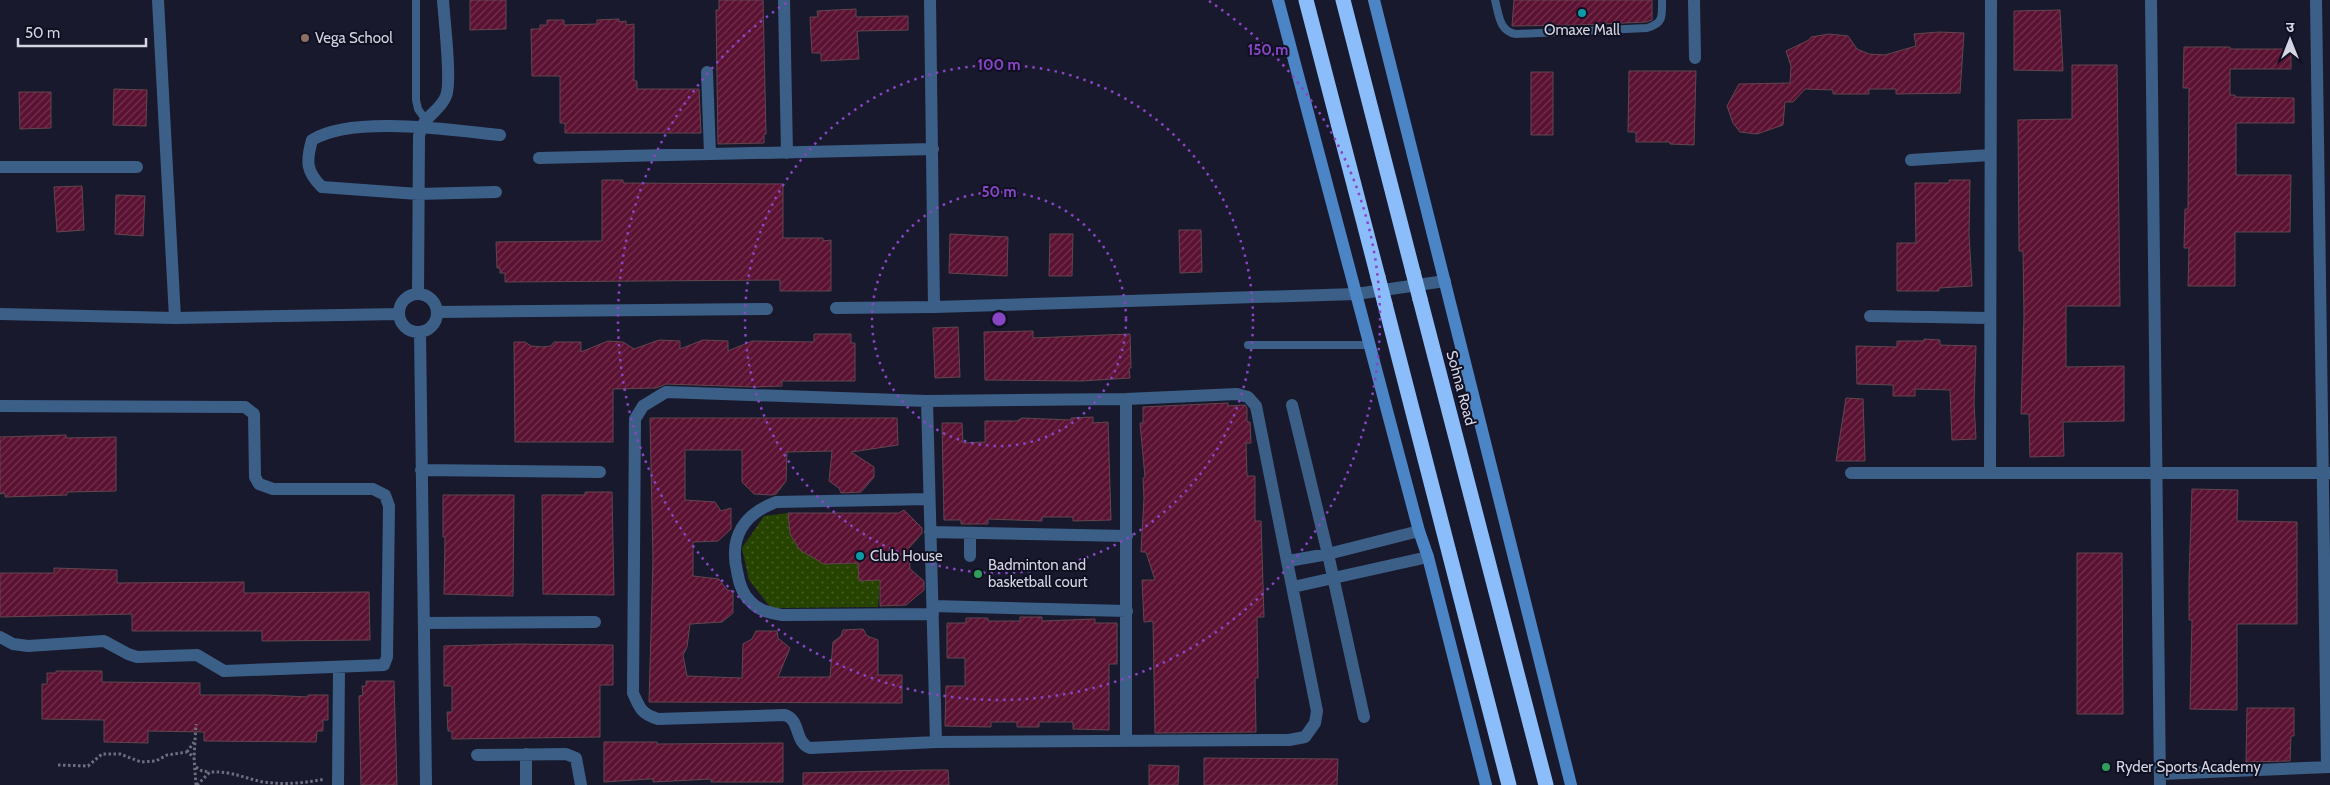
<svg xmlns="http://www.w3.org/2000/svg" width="2330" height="785" viewBox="0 0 2330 785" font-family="Cabin,'Noto Sans Devanagari',sans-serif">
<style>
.park{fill:url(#park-dots)}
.building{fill:url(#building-hatch);stroke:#61464e}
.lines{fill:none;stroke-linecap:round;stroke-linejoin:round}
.path{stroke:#6e6e7f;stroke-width:3;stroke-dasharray:2.5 2.5;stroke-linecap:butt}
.lane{stroke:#3c5f87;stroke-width:8}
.street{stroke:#3c5f87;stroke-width:12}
.secondary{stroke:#4c85c5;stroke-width:12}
.highway{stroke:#8abdf9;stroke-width:15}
.highway-bridge{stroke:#8abdf9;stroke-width:15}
.ring{fill:none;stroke:#8845c4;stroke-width:2.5;stroke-dasharray:2.5 5}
.culture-dot{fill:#0f9aa8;stroke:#101023;stroke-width:2}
.education-dot{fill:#8d6e63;stroke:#101023;stroke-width:2}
.leisure-dot{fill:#2e9e5b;stroke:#101023;stroke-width:2}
.labels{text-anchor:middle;stroke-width:4;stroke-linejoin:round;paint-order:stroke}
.poi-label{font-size:15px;fill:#d4d4e2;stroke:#101023;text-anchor:start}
.street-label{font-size:15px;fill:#d4d4e2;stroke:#101023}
.centre{fill:#8845c4;stroke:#101023;stroke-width:2.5}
.ring-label{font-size:15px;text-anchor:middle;font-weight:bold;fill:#8845c4;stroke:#101023;stroke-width:4;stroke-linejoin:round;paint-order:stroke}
</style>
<defs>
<pattern id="park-dots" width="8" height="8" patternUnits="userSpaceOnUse" patternTransform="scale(1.25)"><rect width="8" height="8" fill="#264400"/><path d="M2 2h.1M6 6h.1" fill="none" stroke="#455e25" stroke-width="1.8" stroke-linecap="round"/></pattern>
<pattern id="building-hatch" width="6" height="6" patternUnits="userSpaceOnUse" patternTransform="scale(1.25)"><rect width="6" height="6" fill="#5b1131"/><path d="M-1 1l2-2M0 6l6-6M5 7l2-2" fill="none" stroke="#72334f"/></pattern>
</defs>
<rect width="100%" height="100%" fill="#19192d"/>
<path class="park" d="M 788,513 L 790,534 L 800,550 L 824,564 L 858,563 L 859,581 L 880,580 L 878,607 L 771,608 L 749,580 L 742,548 L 764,516 Z"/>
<path class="building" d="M 470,0 L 506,0 L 506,29 L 470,30 Z
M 719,0 L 763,0 L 766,134 L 764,134 L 764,143 L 718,144 L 716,10 L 719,10 Z
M 1514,0 L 1652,0 L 1652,20 L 1646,22 L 1579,25 L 1512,26 Z
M 856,9 L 856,17 L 908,16 L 908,30 L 857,31 L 859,59 L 821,61 L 821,53 L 812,53 L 810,17 L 818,17 L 817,11 Z
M 2060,10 L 2063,71 L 2014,70 L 2014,11 Z
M 619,19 L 619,22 L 626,21 L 626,25 L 634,24 L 634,81 L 637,81 L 637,89 L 699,89 L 701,133 L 565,133 L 565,123 L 560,123 L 560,76 L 532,76 L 531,29 L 540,29 L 540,25 L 547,25 L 547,20 L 564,20 L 564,25 L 597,24 L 597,20 Z
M 1939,32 L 1964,33 L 1960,93 L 1896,94 L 1896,89 L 1869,89 L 1869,94 L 1833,94 L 1833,90 L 1805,89 L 1793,102 L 1785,102 L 1783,125 L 1757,134 L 1740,132 L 1733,123 L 1727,106 L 1739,84 L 1790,83 L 1791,66 L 1786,51 L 1809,40 L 1811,37 L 1829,34 L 1848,36 L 1857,49 L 1869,54 L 1885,55 L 1916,46 L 1914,34 Z
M 2184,47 L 2230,47 L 2230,49 L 2291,49 L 2291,69 L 2230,69 L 2230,95 L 2235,95 L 2235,97 L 2294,98 L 2294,123 L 2236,123 L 2236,175 L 2291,175 L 2290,232 L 2235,232 L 2235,286 L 2188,286 L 2189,248 L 2184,248 L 2185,209 L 2188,209 L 2189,88 L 2183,88 Z
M 2072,65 L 2117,65 L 2120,306 L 2066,306 L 2066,367 L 2124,366 L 2124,421 L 2063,422 L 2064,456 L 2030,457 L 2029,414 L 2021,414 L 2024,316 L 2023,251 L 2019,251 L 2018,120 L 2072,119 Z
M 1629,71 L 1696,71 L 1694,145 L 1670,144 L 1670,142 L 1636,142 L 1636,132 L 1628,132 Z
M 1531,72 L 1553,72 L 1553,135 L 1531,135 Z
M 114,89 L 147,90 L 146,126 L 113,125 Z
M 19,92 L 51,92 L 51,128 L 20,129 Z
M 602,180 L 623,180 L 623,183 L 783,184 L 783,238 L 823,238 L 823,241 L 831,240 L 831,291 L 780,291 L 780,280 L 505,282 L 505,273 L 500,273 L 500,268 L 497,268 L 496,242 L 602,241 Z
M 1949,180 L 1970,180 L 1969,233 L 1972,286 L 1939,288 L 1939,291 L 1897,291 L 1897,243 L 1916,243 L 1915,183 L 1949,183 Z
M 82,186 L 84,230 L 57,232 L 54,187 Z
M 116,195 L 145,196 L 143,236 L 115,234 Z
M 1179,230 L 1201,230 L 1202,272 L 1180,273 Z
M 950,234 L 1008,237 L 1007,276 L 949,273 Z
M 1050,234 L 1073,234 L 1072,276 L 1049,276 Z
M 958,327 L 960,377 L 935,378 L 933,328 Z
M 1033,331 L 1033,338 L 1130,334 L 1131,368 L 1129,368 L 1130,378 L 1081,381 L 985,380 L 984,332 Z
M 814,334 L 851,334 L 851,343 L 855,343 L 855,381 L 782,381 L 782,386 L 754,387 L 666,384 L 656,388 L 613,389 L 613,442 L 515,442 L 514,342 L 525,342 L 531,346 L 542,347 L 551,346 L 554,342 L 581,342 L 581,352 L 608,341 L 623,342 L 634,349 L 659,340 L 680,341 L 680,349 L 703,340 L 728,341 L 728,351 L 752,341 L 814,342 Z
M 1924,339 L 1940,340 L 1940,345 L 1976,346 L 1974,403 L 1976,439 L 1952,440 L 1950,390 L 1915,389 L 1915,396 L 1893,396 L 1893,385 L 1857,384 L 1856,346 L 1897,347 L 1897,341 L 1924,341 Z
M 1846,398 L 1863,399 L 1865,461 L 1836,461 Z
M 1228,403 L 1228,406 L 1245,405 L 1247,408 L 1247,422 L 1250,422 L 1251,443 L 1246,443 L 1247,476 L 1255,476 L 1255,521 L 1261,521 L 1264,617 L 1257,617 L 1258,678 L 1255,678 L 1256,732 L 1155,733 L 1153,621 L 1144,622 L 1142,580 L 1155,580 L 1146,552 L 1141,552 L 1144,498 L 1143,478 L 1145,477 L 1140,423 L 1143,423 L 1143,407 Z
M 1093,417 L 1093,423 L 1108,422 L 1111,520 L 1073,521 L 1073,517 L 1042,517 L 1042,521 L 988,519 L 988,524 L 961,524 L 961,520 L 944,520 L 942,423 L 962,423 L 963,443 L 985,442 L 985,421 L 1017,421 L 1022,418 L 1071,420 L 1071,418 Z
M 650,418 L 897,418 L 898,445 L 851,452 L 874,467 L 874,477 L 861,492 L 841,493 L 839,488 L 829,481 L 832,451 L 787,452 L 786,481 L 776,494 L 772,495 L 754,494 L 742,482 L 742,450 L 685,450 L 685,500 L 715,502 L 721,511 L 731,508 L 731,529 L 718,541 L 693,542 L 693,576 L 719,579 L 727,590 L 733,591 L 733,613 L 722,622 L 690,624 L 687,647 L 683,655 L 687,676 L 742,678 L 743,644 L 752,639 L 756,631 L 777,631 L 778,638 L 790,648 L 778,677 L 830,677 L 833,642 L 841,636 L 843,630 L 863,629 L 867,636 L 878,640 L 878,675 L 902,675 L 902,703 L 649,702 L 653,560 Z
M 66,435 L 66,438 L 116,437 L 116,491 L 67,492 L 67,495 L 5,497 L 5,493 L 0,494 L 0,437 Z
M 2192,489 L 2238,490 L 2237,521 L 2297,522 L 2297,624 L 2237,624 L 2237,710 L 2190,709 L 2192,620 L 2189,620 L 2189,579 Z
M 585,492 L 612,492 L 614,595 L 543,594 L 542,495 L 585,495 Z
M 443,495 L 514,495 L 513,596 L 444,594 L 445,537 L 443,537 Z
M 904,510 L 922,528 L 922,533 L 909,548 L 910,569 L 924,581 L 924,590 L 906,605 L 880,606 L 880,580 L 859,581 L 858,563 L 824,564 L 800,550 L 790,534 L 788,513 L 899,513 Z
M 2077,553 L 2122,553 L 2123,714 L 2077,714 Z
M 54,568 L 117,570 L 117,583 L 244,582 L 244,593 L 369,592 L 370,640 L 262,641 L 262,631 L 132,631 L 132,614 L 0,617 L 0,573 L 54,573 Z
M 1020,617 L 1042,617 L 1042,621 L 1095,619 L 1095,623 L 1117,623 L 1117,664 L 1109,664 L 1109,730 L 1073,729 L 1073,722 L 1039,722 L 1039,727 L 1017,727 L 1017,722 L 991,722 L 991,727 L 945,726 L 946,686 L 965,686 L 965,658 L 947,658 L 947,623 L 966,623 L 966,618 L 988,618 L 988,621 L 1020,621 Z
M 514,644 L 613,645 L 613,685 L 600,685 L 600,737 L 452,739 L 452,731 L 448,731 L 447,712 L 452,712 L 452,686 L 444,686 L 444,646 Z
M 56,671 L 102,671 L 102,682 L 200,683 L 200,695 L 266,695 L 308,697 L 308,695 L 328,695 L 328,720 L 323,720 L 323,731 L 317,731 L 316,742 L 204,741 L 204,732 L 148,731 L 148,743 L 104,742 L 104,720 L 42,719 L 42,684 L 47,684 L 47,673 L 56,673 Z
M 366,681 L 394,681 L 397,785 L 361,785 L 359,696 L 363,695 L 362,686 L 366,686 Z
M 2247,708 L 2294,708 L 2294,736 L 2291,736 L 2290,761 L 2246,762 Z
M 604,742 L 657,742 L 657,744 L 783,743 L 783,782 L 711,782 L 711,779 L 653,782 L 653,779 L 649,779 L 604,782 Z
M 1204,758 L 1338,759 L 1337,785 L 1204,785 Z
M 1149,765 L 1179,766 L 1178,785 L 1149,785 Z
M 928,770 L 948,770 L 949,785 L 803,785 L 803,773 Z"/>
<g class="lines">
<path class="path" d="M 187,752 L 194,742
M 58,765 L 88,766 L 102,754 L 120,754 L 141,762 L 156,761 L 167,755 L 187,752 L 194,757
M 196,767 L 202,771 L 210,772
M 196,785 L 194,757 L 196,724
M 197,785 L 210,772 C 233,771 243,778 263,782 C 284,785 305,783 325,779"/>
<path class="lane" d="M 416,0 L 416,100 L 418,109 L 425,119
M 1495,0 C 1499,15 1499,31 1516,34 L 1647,28 C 1664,23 1662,16 1662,0
M 1248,345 L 1369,345"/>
<path class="street" d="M 158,0 L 175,318
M 784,0 L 787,153
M 930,0 L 934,307
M 1694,0 L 1695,58
M 2151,0 L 2160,785
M 2316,0 L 2327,767
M 707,72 L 710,154
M 539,158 L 933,149
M 1911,160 L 1990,155
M 0,167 L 137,167
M 496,192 L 418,194 L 322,187 C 306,172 306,161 312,140 C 352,115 451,130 500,135
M 418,294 L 419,136 C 423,115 440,112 446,96 C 452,82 444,18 443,0
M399 313a19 19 0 1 1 38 0a19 19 0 1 1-38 0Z
M 836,308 L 934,307 L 1356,294 L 1445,281
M 437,312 L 767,309
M 0,314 L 175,318 L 399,314
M 1870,316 L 1990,318
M 420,332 L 426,785
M 666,392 L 927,401 L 1126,399 L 1237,394 L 1248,397 L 1256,406 L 1317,711 L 1315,723 L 1305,737 L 1289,740 L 936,742 L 810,748 C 794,742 801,720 785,715 L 658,719 C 641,714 640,708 633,693 L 635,419 L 643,406 Z
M 1126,399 L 1126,740
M 927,401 L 936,742
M 1292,405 L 1328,554 L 1364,717
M 0,406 L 245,407 L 254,414 L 255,477 L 259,484 L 273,489 L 373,489 L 385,495 L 389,506 L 387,657 L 384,665 L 224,671 L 197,655 L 137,657 L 128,654 L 104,641 L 28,646 L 13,644 L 0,637
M 421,470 L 600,472
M 1851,473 L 2330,473
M 1990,473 L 1991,0
M 929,499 L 776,502 C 744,514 729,537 737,571 C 739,583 742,594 751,602 C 759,611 771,613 782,615 L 933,614
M 930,532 L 1127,536
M 970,533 L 970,556
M 1288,561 L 1328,554 L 1419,531
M 1293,587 L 1428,557
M 933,606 L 1127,611
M 424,623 L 595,622
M 526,754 L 526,785
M 477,755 L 566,754 L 576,758 L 581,785
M 2160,774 L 2330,767
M 338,785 L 339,668"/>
<path class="secondary" d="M 1278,0 L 1419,531 L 1428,557 L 1486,785
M 1374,0 L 1571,785"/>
<path class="highway" d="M 1306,0 L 1378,277
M 1343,0 L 1413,272
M 1420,299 L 1546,785
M 1385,304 L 1509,785"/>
<path class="highway-bridge" d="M 1413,272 L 1420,299
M 1378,277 L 1385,304"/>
</g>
<g class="ring">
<circle cx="999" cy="319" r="127"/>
<circle cx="999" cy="319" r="254"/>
<path d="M1209 1A381 381 0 1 1 789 1"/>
</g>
<g class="culture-dot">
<circle cx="1582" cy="13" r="5"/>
<circle cx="860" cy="556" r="5"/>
</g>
<circle class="education-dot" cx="305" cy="38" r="5"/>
<g class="leisure-dot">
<circle cx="978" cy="574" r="5"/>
<circle cx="2106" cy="767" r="5"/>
</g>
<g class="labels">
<g class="poi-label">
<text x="1582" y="35" text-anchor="middle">Omaxe Mall</text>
<text x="315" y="43">Vega School</text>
<text x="870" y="561">Club House</text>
<text x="988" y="570">Badminton and<tspan x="988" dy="17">basketball court</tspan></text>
<text x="2116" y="772">Ryder Sports Academy</text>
</g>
<g class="street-label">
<text transform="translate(1461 388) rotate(75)" y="5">Sohna Road</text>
</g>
</g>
<circle cx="999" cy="319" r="8" class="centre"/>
<g class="ring-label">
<text x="1268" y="55">150 m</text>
<text x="999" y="70">100 m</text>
<text x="999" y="197">50 m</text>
</g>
<g transform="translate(2290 40)" stroke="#101023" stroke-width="4" paint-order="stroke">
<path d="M0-4L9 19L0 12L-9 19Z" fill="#d4d4e2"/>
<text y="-8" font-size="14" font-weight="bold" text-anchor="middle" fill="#d4d4e2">उ</text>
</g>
<path d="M18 38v8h128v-8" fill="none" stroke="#d4d4e2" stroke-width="2.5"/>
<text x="25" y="38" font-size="15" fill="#d4d4e2" stroke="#101023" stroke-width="4" paint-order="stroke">50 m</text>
</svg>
